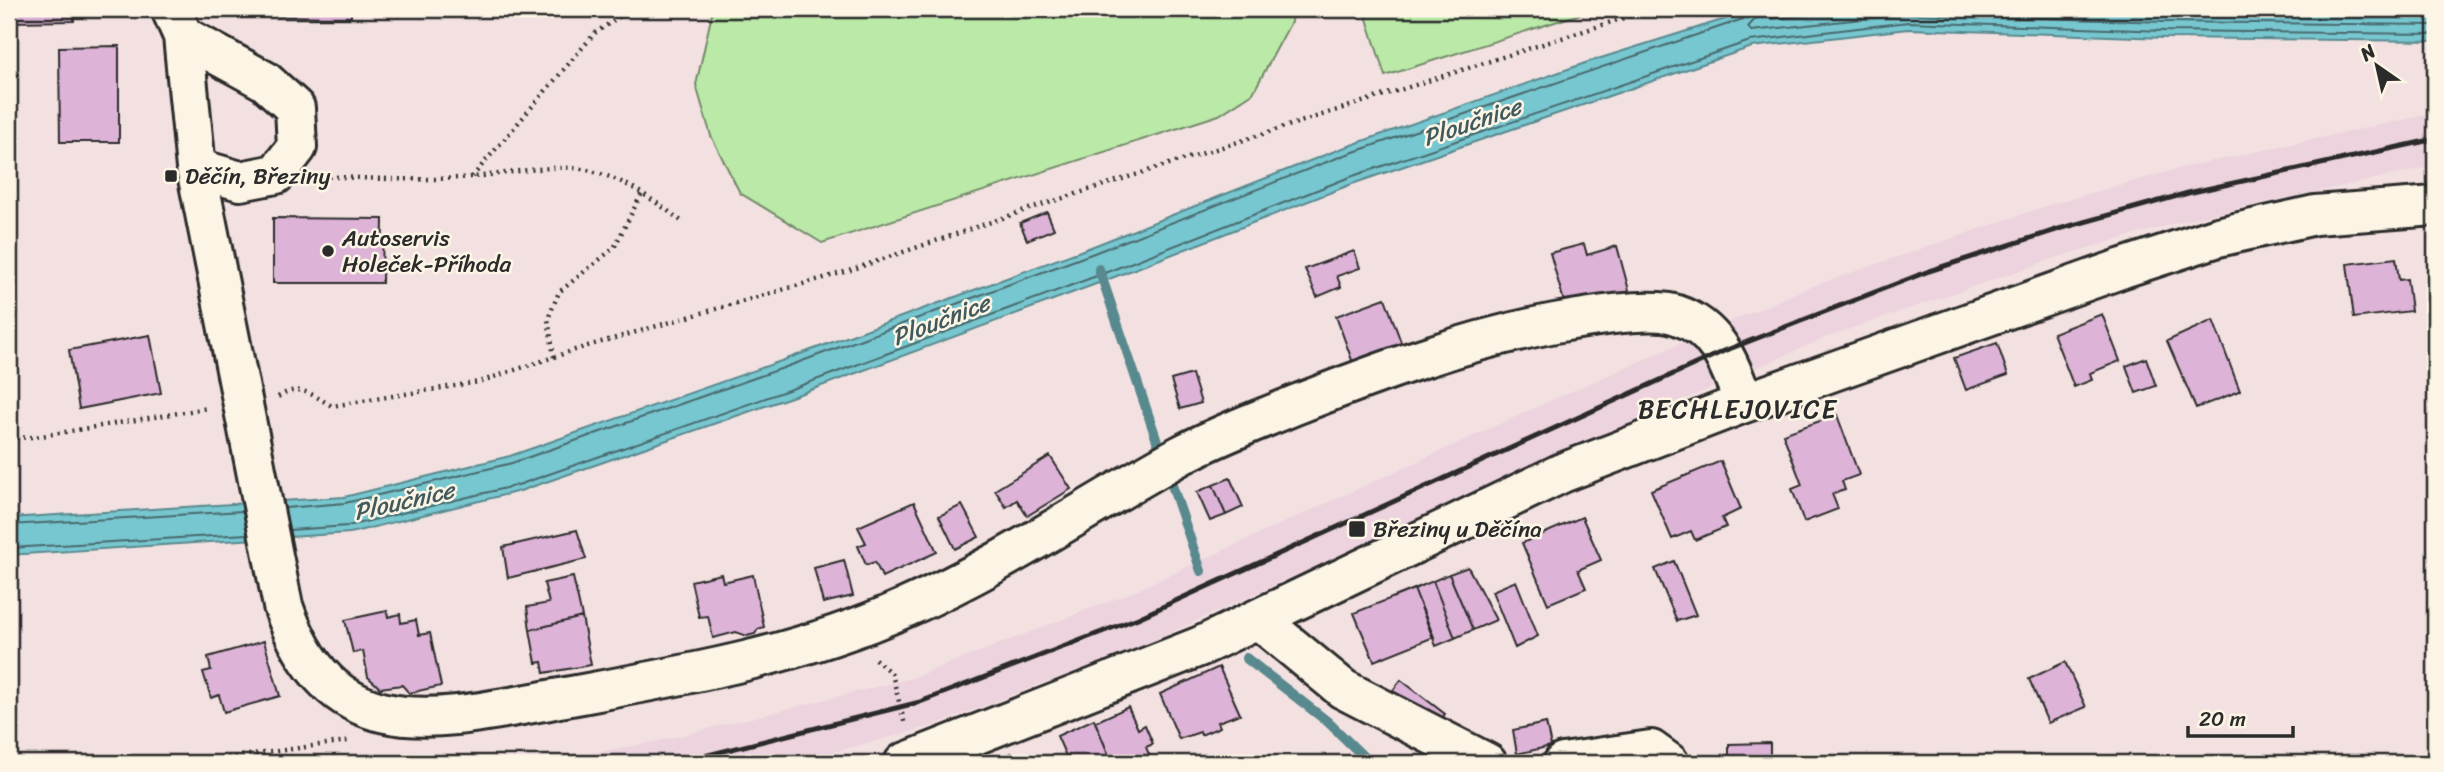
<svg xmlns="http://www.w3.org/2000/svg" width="2444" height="772" viewBox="0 0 2444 772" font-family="Sriracha,sans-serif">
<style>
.built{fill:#ecd3de}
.green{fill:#bbe9a8;stroke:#738a6a;stroke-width:2}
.water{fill:#77c7d0;stroke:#59898e;stroke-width:2}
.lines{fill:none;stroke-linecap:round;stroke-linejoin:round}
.shore{stroke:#49696d;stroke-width:2}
.stream{stroke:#59898e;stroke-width:10}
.building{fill:#ddb3d8;stroke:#2b2b2b;stroke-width:2}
.minor-casing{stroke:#2b2b2b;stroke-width:44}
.path{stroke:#2b2b2b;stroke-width:4.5;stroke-dasharray:2 5;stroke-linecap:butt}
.minor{stroke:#fcf5e5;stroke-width:38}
.rail{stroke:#2b2b2b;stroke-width:5}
.poi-dot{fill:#2b2b2b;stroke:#fcf5e5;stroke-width:2.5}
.labels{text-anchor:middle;stroke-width:5;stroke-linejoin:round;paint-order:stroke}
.poi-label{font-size:23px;fill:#2b2b2b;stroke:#fcf5e5;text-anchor:start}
.water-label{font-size:24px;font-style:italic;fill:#425a5d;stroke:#fcf5e5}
.quarter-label{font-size:26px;letter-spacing:2px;fill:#2b2b2b;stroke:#fcf5e5}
</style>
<rect width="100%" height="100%" fill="#f3e1e1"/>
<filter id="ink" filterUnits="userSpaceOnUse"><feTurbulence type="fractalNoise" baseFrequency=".0143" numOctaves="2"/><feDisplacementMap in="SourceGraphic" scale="14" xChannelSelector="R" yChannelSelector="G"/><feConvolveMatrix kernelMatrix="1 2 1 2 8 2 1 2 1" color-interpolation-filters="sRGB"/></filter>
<g filter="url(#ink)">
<path class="built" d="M 2435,113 L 2435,166 L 2194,218 L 2067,254 L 1827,337 L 1576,447 L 1148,643 L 929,727 L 791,763 L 539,763 L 659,741 L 912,678 L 1128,594 L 1554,399 L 1807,288 L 2052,204 L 2181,168 Z"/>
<path class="green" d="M 713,9 L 1292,9 L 1291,22 L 1253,93 L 1219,115 L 822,243 L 740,193 L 711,136 L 696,85 Z
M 1364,9 L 1596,9 L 1385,76 Z"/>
<path class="water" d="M 1757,9 L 2435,9 L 2435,41 L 2165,38 L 1908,29 L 1752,47 L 1352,184 L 1104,281 L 797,395 L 520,491 L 350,533 L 9,555 L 9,518 L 344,497 L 510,456 L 784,360 L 1091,247 L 1340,149 L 1588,62 Z"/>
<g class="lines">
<path class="shore" d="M 1758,9 L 1756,18 L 1748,27 L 1751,31 L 1908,14 L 2165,22 L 2435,25
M 1768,9 L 1768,16 L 1772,19 L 1857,9
M 2080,9 L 2435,15
M 285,508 L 345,503 L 512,463 L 786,367 L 1094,253 L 1342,156 L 1743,19 L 1749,9
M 9,525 L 243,511
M 289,530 L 348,526 L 518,485 L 794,388 L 1102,274 L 1350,177 L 1750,41 L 1908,22 L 2165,31 L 2435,34
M 9,548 L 247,534"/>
<path class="stream" d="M 1099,269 L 1201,571
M 1246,658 L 1328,722 L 1370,763"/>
</g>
<path class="building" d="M 9,9 L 73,9 L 74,21 L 9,22 Z
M 253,9 L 351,9 L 351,17 L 253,16 Z
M 119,46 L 119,142 L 60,142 L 59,47 Z
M 1047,212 L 1054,229 L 1027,240 L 1020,223 Z
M 273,218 L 383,219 L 382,283 L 273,283 Z
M 1584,244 L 1587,255 L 1617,246 L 1630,294 L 1567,312 L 1550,253 Z
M 1354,251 L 1360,268 L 1337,276 L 1341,287 L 1317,297 L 1305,269 Z
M 2396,258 L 2399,280 L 2407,279 L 2411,311 L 2354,318 L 2347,264 Z
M 1385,298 L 1402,345 L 1353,363 L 1336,316 Z
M 2102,314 L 2120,361 L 2090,373 L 2092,380 L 2074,387 L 2053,333 Z
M 2213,320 L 2240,391 L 2196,408 L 2167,341 Z
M 150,335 L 161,393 L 79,409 L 69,350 Z
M 1997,343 L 2008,375 L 1966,390 L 1954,358 Z
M 2146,358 L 2156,386 L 2136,393 L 2126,366 Z
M 1192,374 L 1201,403 L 1180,409 L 1171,380 Z
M 1837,415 L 1859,475 L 1842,481 L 1845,490 L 1832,494 L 1838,509 L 1804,522 L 1792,489 L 1802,485 L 1783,434 Z
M 1050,456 L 1071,489 L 1027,516 L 1017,500 L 1006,507 L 995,490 Z
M 1721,461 L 1741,509 L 1722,518 L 1726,527 L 1695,540 L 1691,531 L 1672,539 L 1651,490 Z
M 1230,478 L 1243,507 L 1226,515 L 1213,485 Z
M 1213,485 L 1226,515 L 1210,521 L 1197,492 Z
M 914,502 L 937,552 L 882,577 L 875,562 L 866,565 L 858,546 L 866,543 L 858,527 Z
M 962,505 L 979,537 L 955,549 L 939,516 Z
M 1582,517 L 1601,560 L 1578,570 L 1586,588 L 1548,604 L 1522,543 Z
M 577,530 L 586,559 L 508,578 L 503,547 Z
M 844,560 L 853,596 L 823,603 L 814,568 Z
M 1674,561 L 1696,615 L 1677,621 L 1655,569 Z
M 1468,567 L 1496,620 L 1473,630 L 1449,574 Z
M 721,574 L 723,582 L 753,575 L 764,627 L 758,629 L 755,634 L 747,636 L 736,632 L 713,638 L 708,616 L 699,617 L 691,581 Z
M 1449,574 L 1473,630 L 1455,638 L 1433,581 Z
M 573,577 L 582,617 L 530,630 L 527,607 L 549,603 L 544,583 Z
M 1433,581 L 1455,638 L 1436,646 L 1414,589 Z
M 1516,581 L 1538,636 L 1515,648 L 1492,591 Z
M 1414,589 L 1434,637 L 1374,661 L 1354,613 Z
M 387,611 L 388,617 L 400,614 L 401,623 L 416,620 L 419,635 L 430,633 L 441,686 L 409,693 L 402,685 L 380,688 L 368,677 L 363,651 L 353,653 L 345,620 Z
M 582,617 L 591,665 L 544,673 L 542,662 L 536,663 L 530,630 Z
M 264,641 L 280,696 L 224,712 L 219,695 L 211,698 L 203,672 L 211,670 L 208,657 Z
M 2065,662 L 2086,707 L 2048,723 L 2029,679 Z
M 1219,667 L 1240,714 L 1218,722 L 1220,727 L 1201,735 L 1200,732 L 1179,739 L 1160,694 Z
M 1401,680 L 1445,714 L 1435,728 L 1390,694 Z
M 1128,707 L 1138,729 L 1145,725 L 1153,744 L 1146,747 L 1150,757 L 1134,763 L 1112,763 L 1095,722 Z
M 1094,719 L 1112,763 L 1069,763 L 1057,736 Z
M 1546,723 L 1551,746 L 1517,754 L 1513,730 Z
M 1770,743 L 1770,763 L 1729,763 L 1729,744 Z
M 1011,753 L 1016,763 L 985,763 Z"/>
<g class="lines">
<g class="minor-casing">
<path id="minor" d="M 171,9 L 183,36 L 196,168 L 283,606 C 331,746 430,722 549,700 C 673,677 791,659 907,607 C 1003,565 1090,505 1181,455 C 1218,435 1257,421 1295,405 C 1379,372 1466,340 1555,323 C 1583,318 1652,306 1677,315 C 1719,329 1730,366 1744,403
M 183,36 L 265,81 L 295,108 L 297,147 L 276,174 L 240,181 L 196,168
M 1258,619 L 1343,689 L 1487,763
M 904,763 L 1201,646 L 1562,473 L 1744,403 L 2123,268 L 2218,237 L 2315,215 L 2435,206
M 1563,763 L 1651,750 L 1669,763"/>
</g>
<path class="path" d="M 322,176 C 372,179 423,181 473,177 C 506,174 560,162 591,171 C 627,180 655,201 684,223
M 472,177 L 595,33 L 631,9
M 554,357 L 548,319 L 559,292 L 614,248 L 643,191
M 278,397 C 299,383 311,394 332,406 L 479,382 L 584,347 L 848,271 L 1026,210 L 1652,9
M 9,438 L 35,437 L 208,408
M 875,659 L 892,674 L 905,725
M 193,763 L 348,741"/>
<use href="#minor" class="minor"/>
<path class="rail" d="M 676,763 L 920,702 L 1138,618 L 1724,351 L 1929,271 L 2059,229 L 2188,193 L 2435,139"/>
</g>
</g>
<g class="poi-dot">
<rect x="164" y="169" width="14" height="14" rx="3.5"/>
<circle cx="328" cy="251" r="7"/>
<rect x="1348" y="520" width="18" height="18" rx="3.5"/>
</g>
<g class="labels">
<g class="poi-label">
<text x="185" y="184">Děčín, Březiny</text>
<text x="342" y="246">Autoservis<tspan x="342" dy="26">Holeček-Příhoda</tspan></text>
<text x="1373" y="537">Březiny u Děčína</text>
</g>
<g class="water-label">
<text transform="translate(1472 122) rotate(-19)" y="8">Ploučnice</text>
<text transform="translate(941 320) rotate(-21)" y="8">Ploučnice</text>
<text transform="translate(404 501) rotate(-13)" y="8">Ploučnice</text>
</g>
<g class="quarter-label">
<text x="1738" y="418">BECHLEJOVICE</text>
</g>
</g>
<rect width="2444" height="772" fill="none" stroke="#fcf5e5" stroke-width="35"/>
<rect x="18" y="18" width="2409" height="737" fill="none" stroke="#2b2b2b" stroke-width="2.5" filter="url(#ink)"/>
<g transform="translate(2377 66) rotate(326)" stroke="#fcf5e5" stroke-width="5" paint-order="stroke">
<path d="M0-5L12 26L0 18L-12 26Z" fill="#2b2b2b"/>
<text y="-10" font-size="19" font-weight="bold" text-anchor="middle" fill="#2b2b2b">N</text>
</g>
<path d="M2188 726v10h105v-10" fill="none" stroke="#2b2b2b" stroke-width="3.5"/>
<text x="2199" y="726" font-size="21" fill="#2b2b2b" stroke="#fcf5e5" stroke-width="5" paint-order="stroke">20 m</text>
</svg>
